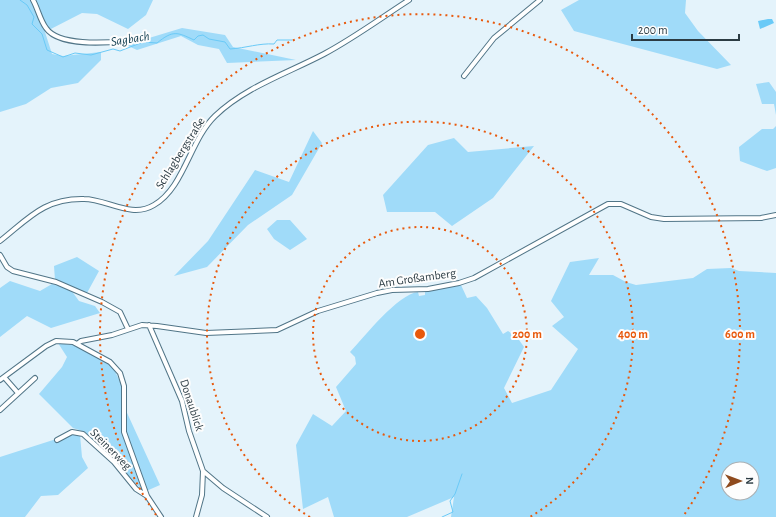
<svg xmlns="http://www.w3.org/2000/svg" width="776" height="517" viewBox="0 0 776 517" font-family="'Alegreya Sans',sans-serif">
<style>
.green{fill:#a0dbf9;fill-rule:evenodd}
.water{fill:#6acaf7}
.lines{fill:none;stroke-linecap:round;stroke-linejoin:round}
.stream{stroke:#6acaf7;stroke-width:1}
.minor-casing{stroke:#517587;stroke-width:6}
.minor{stroke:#fff;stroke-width:4}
.ring{fill:none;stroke:#e8590c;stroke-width:2;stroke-dasharray:2 4}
.labels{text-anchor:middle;stroke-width:4;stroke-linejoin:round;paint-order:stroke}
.street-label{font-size:12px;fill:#2b3b43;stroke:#fdfdfd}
.water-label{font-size:13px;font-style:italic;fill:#103c4e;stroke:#fdfdfd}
.centre{fill:#e8590c;stroke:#fdfdfd;stroke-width:2}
.ring-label{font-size:12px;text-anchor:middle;font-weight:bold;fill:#e8590c;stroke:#fdfdfd;stroke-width:4;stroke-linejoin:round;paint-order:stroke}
</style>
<rect width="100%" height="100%" fill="#e4f3fb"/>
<path class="green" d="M 0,0 L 153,0 L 146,15 L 128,29 L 97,14 L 82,13 L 45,32 L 52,54 L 63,56 L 101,52 L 101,60 L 78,83 L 51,88 L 26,104 L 0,112 Z
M 579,0 L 686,0 L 685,13 L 698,31 L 731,65 L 717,69 L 574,31 L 561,10 Z
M 182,28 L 225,35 L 233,47 L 296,60 L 227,63 L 219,49 L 198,45 L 181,36 L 137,50 L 126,45 Z
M 769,82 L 776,92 L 776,115 L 774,104 L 762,104 L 756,84 Z
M 776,126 L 776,168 L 767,171 L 740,161 L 739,147 L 762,129 L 773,129 Z
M 313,131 L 322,143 L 292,195 L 248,225 L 207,267 L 174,276 L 208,241 L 255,170 L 289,182 Z
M 454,138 L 468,152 L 534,146 L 493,198 L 452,226 L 435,212 L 387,212 L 383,195 L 428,145 Z
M 277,220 L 290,220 L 307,239 L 290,250 L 274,239 L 267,229 Z
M 77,257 L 99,271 L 87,293 L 55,280 L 54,266 Z
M 599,258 L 589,275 L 613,275 L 626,282 L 636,285 L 693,278 L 707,269 L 731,268 L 739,271 L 776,273 L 776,517 L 451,517 L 454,497 L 407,517 L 334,517 L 328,497 L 303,509 L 296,445 L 313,414 L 332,426 L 346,411 L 336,387 L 356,364 L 355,357 L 350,352 C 365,336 398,294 418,292 L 419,296 L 425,295 L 425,291 L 461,285 L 467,298 L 476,296 L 487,308 L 503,334 L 508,331 L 517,337 L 524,347 L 504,388 L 512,403 L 551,390 L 578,349 L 552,326 L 564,317 L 551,301 L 570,262 ZM 728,469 L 752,469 L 752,493 L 728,493 Z
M 10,281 L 40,291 L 52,284 L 71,290 L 79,301 L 95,306 L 100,313 L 51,328 L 27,316 L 0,337 L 0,288 Z
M 58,343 L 72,345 L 89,352 L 108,363 L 114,369 L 121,384 L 123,404 L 160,485 L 144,492 L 102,448 L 85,432 L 73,428 L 39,394 L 62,367 L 67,357 Z
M 75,433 L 80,435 L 82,457 L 88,468 L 58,495 L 41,496 L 25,517 L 0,517 L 0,457 Z"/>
<path class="water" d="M 768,19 L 772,19 L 774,23 L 760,29 L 758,21 Z"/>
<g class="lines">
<path class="stream" d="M 20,0 L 27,5 L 34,17 L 32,24 L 42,34 L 47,50 L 63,57 L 75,53 L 91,55 L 113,49 L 120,51 L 143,42 L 157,43 C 173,30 177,32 194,40 L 198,36 L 203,35 L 209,39 L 225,42 L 230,49 C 246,48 259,43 274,44 L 277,40 L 292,40
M 442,517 L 453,512 L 450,501 L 455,494 L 462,474"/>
<g class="minor-casing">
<path id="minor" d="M 33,0 C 38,9 40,20 46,28 C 58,46 105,43 125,41
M 464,76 L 494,38 L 540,0
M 0,241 C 28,219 44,198 84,199 C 107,199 131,219 154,205 C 184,188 190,140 215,116 C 245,87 288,73 324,54 C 354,38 381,18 409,0
M 0,255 L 7,267 L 13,271 L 56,282 L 102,302 L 120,312 L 128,329
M 149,325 L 182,401 L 189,431 L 203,471 L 202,495 L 196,517
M 77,344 L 81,341 L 112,335 L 142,325 L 157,326 L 206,333 L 277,330 L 318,311 L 377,293 L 392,290 L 428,289 L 459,283 L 474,278 L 608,204 L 621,204 L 651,217 L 664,219 L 761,218 L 776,215
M 4,377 L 18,393
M 0,380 L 46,346 L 56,341 L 73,342 L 110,362 L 120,373 L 124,386 L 124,432 L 147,496 L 161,517
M 0,410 L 35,378
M 57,440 L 72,432 L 83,434 L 114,462 L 136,489 L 147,496
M 203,471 L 223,488 L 267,517"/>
</g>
<use href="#minor" class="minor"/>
</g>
<g class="ring">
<circle cx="420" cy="334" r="107"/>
<path d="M310 517A213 213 0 1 1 530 517"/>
<path d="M156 515A320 320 0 1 1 684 515"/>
</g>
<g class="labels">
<g class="street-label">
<text transform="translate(180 153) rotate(-58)" y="4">Schlagbergstraße</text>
<text transform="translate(417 278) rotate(-8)" y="4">Am Großamberg</text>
<text transform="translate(192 405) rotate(72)" y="4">Donaublick</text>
<text transform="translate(111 449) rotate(45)" y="4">Steinerweg</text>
</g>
<g class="water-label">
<text transform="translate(130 38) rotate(-9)" y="5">Sagbach</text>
</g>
</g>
<circle cx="420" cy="334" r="6" class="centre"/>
<g class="ring-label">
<text x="527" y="338">200 m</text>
<text x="633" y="338">400 m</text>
<text x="740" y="338">600 m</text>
</g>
<g transform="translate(740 481) rotate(89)"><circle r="19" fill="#fdfdfd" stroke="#a9afb3"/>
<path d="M0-3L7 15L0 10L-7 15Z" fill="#8e4a1d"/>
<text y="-6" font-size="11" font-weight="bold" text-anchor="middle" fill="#2b3b43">N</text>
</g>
<path d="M632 34v6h107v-6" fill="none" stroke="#2b3b43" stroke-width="2"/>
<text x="638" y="34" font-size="12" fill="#2b3b43" stroke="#fdfdfd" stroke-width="3" paint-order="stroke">200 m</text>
</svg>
